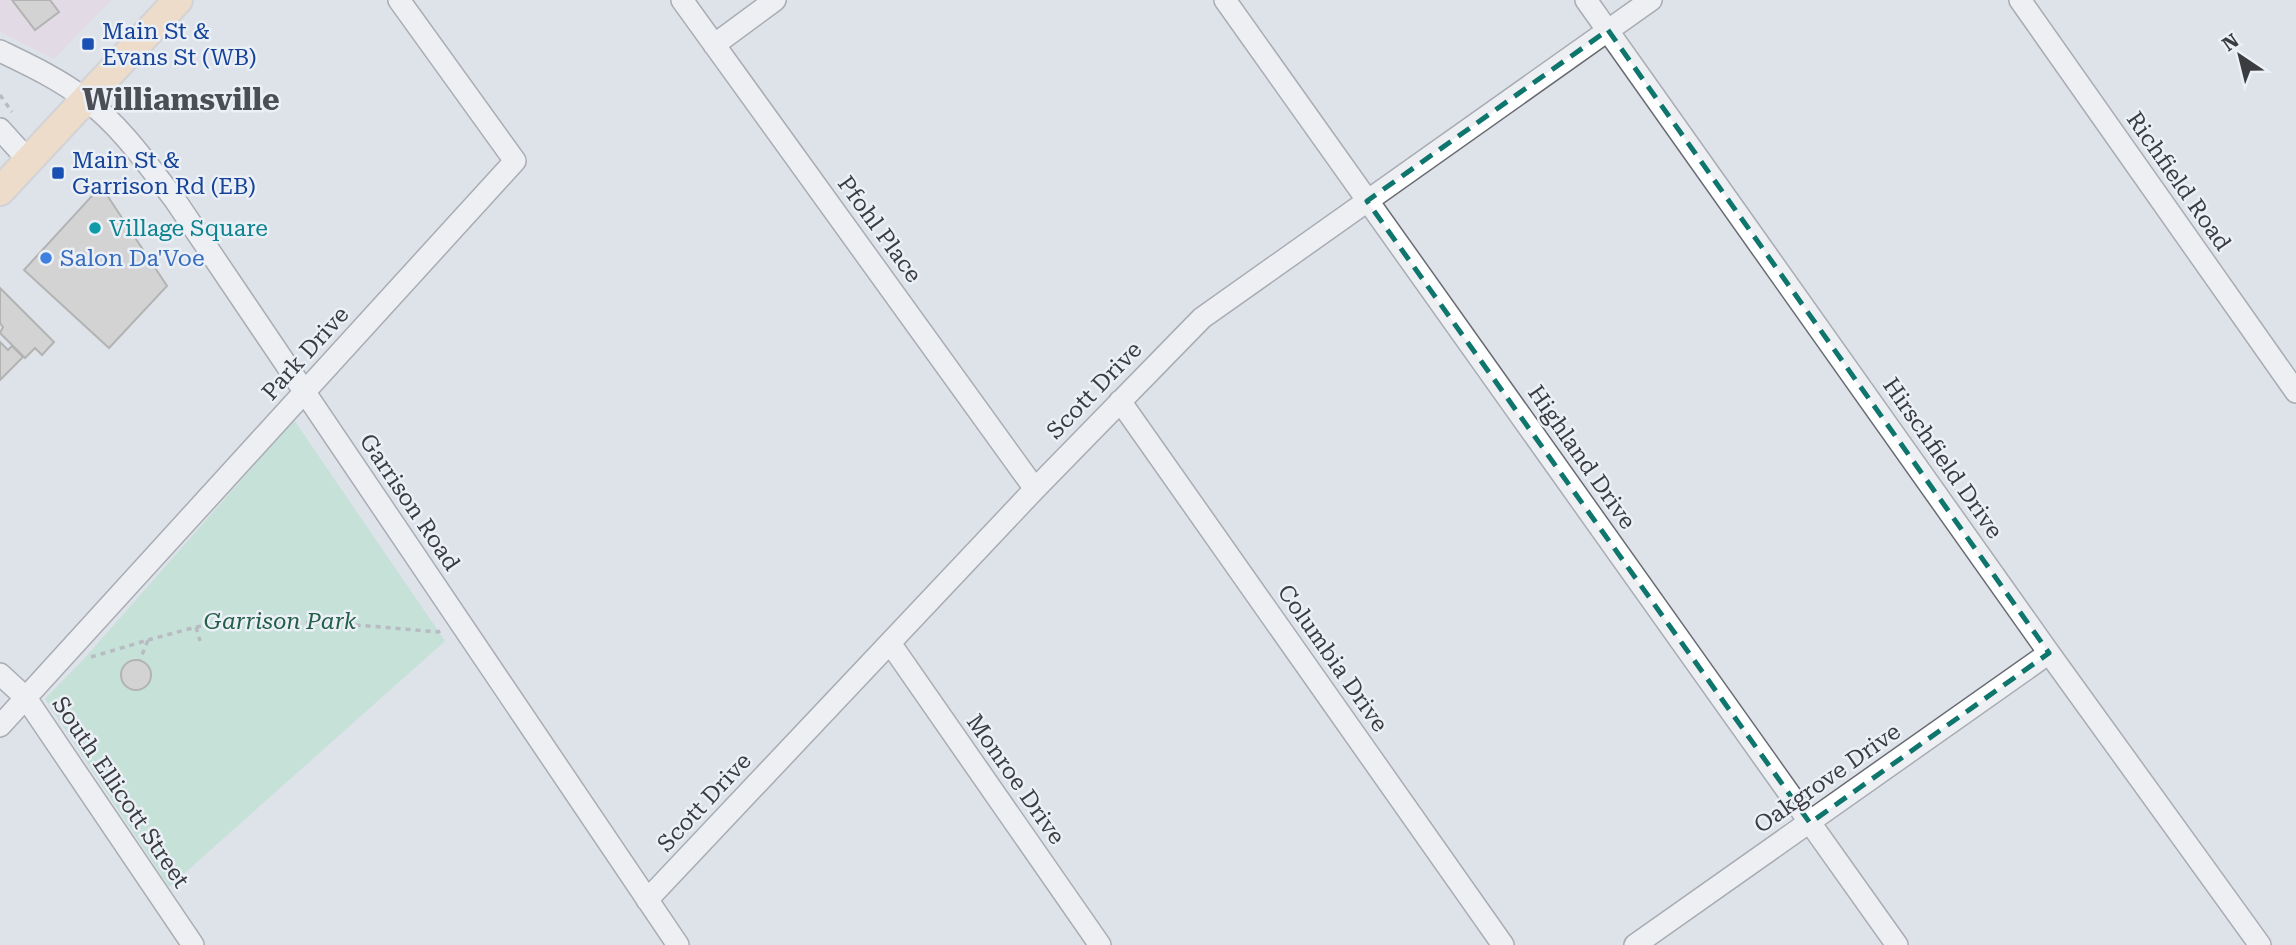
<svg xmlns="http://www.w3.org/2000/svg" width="2296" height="945" viewBox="0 0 2296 945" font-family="'Roboto Serif',serif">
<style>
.commercial{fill:#e7d0dd}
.green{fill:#a7dfc4}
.building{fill:#c7c2bb;stroke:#7e7a74;stroke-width:2}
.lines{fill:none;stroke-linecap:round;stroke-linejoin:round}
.minor-casing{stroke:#686c72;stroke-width:24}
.major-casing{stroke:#c0c1c2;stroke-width:32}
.path{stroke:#8a8c91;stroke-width:3.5;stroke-dasharray:5 5;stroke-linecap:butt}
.minor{stroke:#fff;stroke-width:21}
.major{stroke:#fed5a3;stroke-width:28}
.marked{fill:none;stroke:#0f766e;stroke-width:5;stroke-dasharray:14 9;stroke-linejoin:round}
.transit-dot{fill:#1a4fb4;stroke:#ebeff6;stroke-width:2.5}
.culture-dot{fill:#0f9aa8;stroke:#ebeff6;stroke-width:2.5}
.shop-dot{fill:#3f7fe0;stroke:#ebeff6;stroke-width:2.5}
.labels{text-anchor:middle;stroke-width:5;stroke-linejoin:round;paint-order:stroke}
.transit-label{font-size:23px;fill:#164399;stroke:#ebeff6;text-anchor:start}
.street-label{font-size:23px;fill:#3b3c3f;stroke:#ebeff6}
.culture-label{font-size:23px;fill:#0d838f;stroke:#ebeff6;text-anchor:start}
.shop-label{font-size:23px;fill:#366cbe;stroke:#ebeff6;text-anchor:start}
.park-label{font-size:23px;font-style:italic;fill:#245f47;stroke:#ebeff6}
.district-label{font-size:30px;font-weight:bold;fill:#4b4e54;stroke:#ebeff6}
</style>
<rect width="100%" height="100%" fill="#dee2e9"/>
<path class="commercial" d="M 0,0 L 111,0 L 54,59 L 0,32 Z"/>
<path class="green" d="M 294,420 L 445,641 L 169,887 L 45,699 L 84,659 Z"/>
<path class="building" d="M 12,0 L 50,0 L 59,12 L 35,30 Z
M 101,186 L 167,286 L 109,348 L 24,270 Z
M 0,288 L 54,342 L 42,355 L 35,348 L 25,358 L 0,333 L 3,327 L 0,323 Z
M 0,342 L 8,350 L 12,346 L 23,357 L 0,380 Z
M121 675a15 15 0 1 1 30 0a15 15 0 1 1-30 0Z"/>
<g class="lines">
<g class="minor-casing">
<path id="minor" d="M 682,0 L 1035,489
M 1225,0 L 1897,945
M 1586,0 L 2049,653 L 2260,945
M 2020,0 L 2296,392
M 714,45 L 775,0
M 0,51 C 29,65 59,79 85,99 C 121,126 148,165 175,200 L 678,945
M 0,129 L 28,160
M 1120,401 L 1503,945
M 890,643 L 1100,945
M 0,674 L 26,698 L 193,945
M 0,726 L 515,161 L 399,0
M 647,900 L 1035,489 L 1202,318 L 1651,0
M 1635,945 L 2049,653"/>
</g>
<g class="major-casing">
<path id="major" d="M 0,191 L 178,0"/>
</g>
<path class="path" d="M 0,95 L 12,112
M 196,627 C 276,616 357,625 438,632 L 442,630
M 148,640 L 196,627 L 200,641
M 91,657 L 148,640 L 140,660"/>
<use href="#minor" class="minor"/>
<use href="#major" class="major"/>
</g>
<path d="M0 0H2296V945H0ZM 1608,30 L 2049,653 L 1810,823 L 1367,201 Z" fill="#dee2e9" fill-opacity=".55" fill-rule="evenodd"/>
<path class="marked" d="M 1608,30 L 2049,653 L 1810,823 L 1367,201 Z"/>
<g class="transit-dot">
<rect x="81" y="37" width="14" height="14" rx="3.5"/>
<rect x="51" y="166" width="14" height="14" rx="3.5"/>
</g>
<circle class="culture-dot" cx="95" cy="228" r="7"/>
<circle class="shop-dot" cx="46" cy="258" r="7"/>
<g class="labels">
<g class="transit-label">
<text x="102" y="39">Main St &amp;<tspan x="102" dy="26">Evans St (WB)</tspan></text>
<text x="72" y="168">Main St &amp;<tspan x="72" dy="26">Garrison Rd (EB)</tspan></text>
</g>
<g class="street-label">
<text transform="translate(2179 181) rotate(55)" y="8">Richfield Road</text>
<text transform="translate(880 229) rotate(54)" y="8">Pfohl Place</text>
<text transform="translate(305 353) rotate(-48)" y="8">Park Drive</text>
<text transform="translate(1094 390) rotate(-46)" y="8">Scott Drive</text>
<text transform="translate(1582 457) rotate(55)" y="8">Highland Drive</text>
<text transform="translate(1943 458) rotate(55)" y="8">Hirschfield Drive</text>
<text transform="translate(410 502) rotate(56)" y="8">Garrison Road</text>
<text transform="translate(1333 658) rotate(55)" y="8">Columbia Drive</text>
<text transform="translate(1827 778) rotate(-35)" y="8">Oakgrove Drive</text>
<text transform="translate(1016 779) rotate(55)" y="8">Monroe Drive</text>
<text transform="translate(121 792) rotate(56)" y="8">South Ellicott Street</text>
<text transform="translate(704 802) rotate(-47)" y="8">Scott Drive</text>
</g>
<g class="culture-label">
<text x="109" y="236">Village Square</text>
</g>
<g class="shop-label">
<text x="60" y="266">Salon Da'Voe</text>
</g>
<g class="park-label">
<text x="280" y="629">Garrison Park</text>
</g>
<g class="district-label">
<text x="181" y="110">Williamsville</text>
</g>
</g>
<g transform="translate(2240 56) rotate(325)" stroke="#ebeff6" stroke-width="5" paint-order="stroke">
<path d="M0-5L12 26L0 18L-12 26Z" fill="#3b3c3f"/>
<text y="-10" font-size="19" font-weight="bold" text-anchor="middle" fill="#3b3c3f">N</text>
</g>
</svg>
